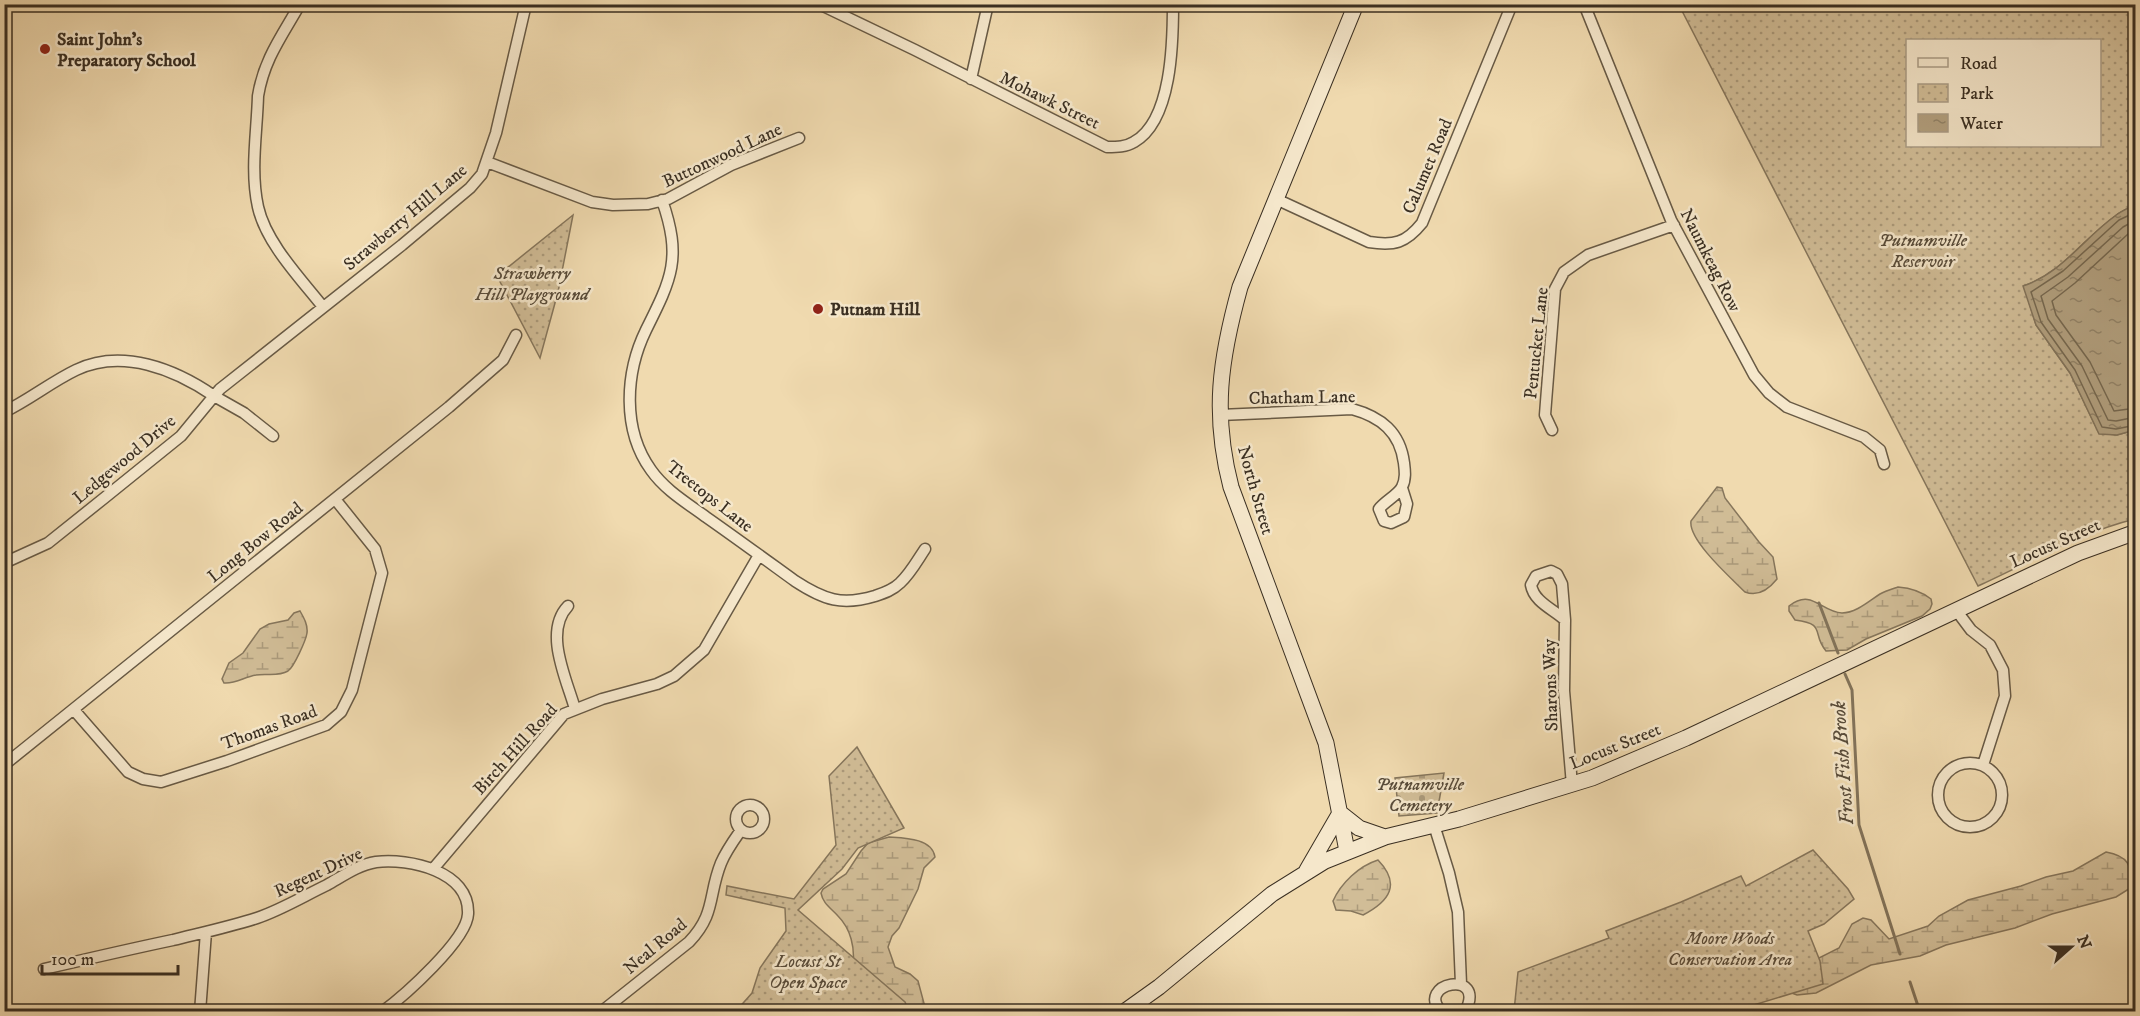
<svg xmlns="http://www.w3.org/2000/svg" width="2140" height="1016" viewBox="0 0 2140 1016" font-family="'IM FELL DW Pica',serif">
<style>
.wetland{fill:url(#wetland-marsh);stroke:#86765c;stroke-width:1.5}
.cemetery{fill:url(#cemetery-stones);stroke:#86765c;stroke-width:1.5}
.park{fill:url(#park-dots);stroke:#86765c;stroke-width:1.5;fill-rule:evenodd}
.water{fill:url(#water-ripples);stroke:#82735a;stroke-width:1.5}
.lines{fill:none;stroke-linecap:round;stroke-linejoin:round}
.shore{stroke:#766850;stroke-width:1.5}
.stream{stroke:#82735a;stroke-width:3}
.street-casing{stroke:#685a45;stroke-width:13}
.secondary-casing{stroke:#3a2f22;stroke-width:17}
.street{stroke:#f5e7cb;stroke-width:10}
.secondary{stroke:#f5e7cb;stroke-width:15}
.poi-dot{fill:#8f2418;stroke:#f5e7cb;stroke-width:2}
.labels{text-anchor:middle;stroke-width:5;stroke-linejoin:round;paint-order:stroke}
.poi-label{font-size:18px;font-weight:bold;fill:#3a2f22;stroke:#f5e7cb;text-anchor:start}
.street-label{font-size:18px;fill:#3a2f22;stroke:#f5e7cb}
.park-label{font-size:18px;font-style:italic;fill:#584b39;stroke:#f5e7cb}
.water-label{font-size:20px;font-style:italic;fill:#584b39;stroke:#f5e7cb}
</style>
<defs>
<pattern id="wetland-marsh" width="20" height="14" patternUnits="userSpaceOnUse" patternTransform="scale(1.5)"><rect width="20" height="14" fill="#d1bd97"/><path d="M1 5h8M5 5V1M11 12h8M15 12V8" fill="none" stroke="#ab9a7b"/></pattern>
<pattern id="cemetery-stones" width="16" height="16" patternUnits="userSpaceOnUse" patternTransform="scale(1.5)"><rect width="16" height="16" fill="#d1bd97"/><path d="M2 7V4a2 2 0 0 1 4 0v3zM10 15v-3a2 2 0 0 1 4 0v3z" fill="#ab9a7b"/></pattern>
<pattern id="park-dots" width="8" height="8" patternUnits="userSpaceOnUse" patternTransform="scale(1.5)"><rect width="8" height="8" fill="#d1bd97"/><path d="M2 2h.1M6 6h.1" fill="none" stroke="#ab9a7b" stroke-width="1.8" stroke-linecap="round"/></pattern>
<pattern id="water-ripples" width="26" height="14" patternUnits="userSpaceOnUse" patternTransform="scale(1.5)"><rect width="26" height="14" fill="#b2a07f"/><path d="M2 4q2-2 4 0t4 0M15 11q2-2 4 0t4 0" fill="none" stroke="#928368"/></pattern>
</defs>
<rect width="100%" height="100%" fill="#f0daaf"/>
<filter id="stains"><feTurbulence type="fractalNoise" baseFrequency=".00333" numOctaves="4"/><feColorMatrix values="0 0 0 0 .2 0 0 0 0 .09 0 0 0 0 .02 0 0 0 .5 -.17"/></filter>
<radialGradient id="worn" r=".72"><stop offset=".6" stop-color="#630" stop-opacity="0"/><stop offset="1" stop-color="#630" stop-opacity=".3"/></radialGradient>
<path class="wetland" d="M 1717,487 L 1722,488 L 1725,498 L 1759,542 L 1773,557 L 1777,579 C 1769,589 1758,597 1745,592 C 1731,578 1688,540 1691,521 Z
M 1898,587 C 1911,588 1921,591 1931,599 L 1932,604 L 1930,609 L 1922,616 L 1866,639 L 1847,650 L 1826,651 C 1811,633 1827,624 1795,620 L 1789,611 L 1789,606 C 1812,588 1821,612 1842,613 C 1856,613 1869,601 1880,594 C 1885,591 1892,589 1898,587 Z
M 300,611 C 304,618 308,625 307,633 C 306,640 294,667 288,671 C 278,677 266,673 256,675 C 244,677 236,684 224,683 L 222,679 L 229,663 L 243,653 L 260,629 L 269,624 L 288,620 L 294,613 Z
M 889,837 C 904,838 932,838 935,857 L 924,868 L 918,889 L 899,928 L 892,936 L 888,947 L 895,967 L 910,974 L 918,981 L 925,1007 L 922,1011 L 753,1011 L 853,965 C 855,948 851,929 838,916 C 831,908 823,904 821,893 L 823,889 L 846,874 L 861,851 L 868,843 Z
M 2106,852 C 2128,856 2132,865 2132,887 L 2116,897 L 2052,914 L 2015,928 L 1946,945 L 1920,956 L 1871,965 L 1816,993 L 1797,995 L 1789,992 L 1799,968 L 1839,948 L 1852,924 L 1863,918 L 1871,920 L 1889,939 L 1928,926 L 1939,916 L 1968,900 L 2021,886 L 2046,877 L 2073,871 Z
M 1378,860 C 1401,884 1390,901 1363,915 L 1351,911 L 1336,910 L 1333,901 C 1341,883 1359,866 1378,860 Z"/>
<path class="cemetery" d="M 1444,773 L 1437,813 L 1399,816 L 1395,778 Z"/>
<path class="park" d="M 1679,5 L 2135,5 L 2135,205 C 2129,208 2121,211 2115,216 C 2083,239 2062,273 2024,286 L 2036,325 L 2070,373 L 2099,433 L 2117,435 L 2135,430 L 2135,519 C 2081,532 2029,563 1978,586 ZM 1908,40 L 2100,40 L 2100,146 L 1908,146 Z
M 573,215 L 558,292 L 540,358 L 497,276 Z
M 857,747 L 904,828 L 858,848 L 842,869 L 798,910 L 905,1002 L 909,1011 L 736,1011 L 752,993 L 760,968 L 786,931 L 785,908 L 726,895 L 727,886 L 794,899 L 836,845 L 829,776 Z
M 1813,850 L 1848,889 L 1854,899 L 1824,924 L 1808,931 L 1820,961 L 1823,984 L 1734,1011 L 1514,1011 L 1518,972 L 1609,938 L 1606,931 L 1681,902 L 1741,876 L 1746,886 Z"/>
<path class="water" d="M 2135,205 L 2135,430 L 2117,435 L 2099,434 L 2070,373 L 2036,325 L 2023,286 C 2062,273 2083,239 2115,216 C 2121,211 2129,208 2135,205 Z"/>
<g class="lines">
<path class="shore" d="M 2136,212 L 2119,220 L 2063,271 L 2031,292 L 2041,322 L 2075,370 L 2102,427 L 2116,429 L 2136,425
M 2136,220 L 2123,227 L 2068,277 L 2041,296 L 2048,319 L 2082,366 L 2108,420 L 2116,421 L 2136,417
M 2136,230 L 2128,234 L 2075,283 L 2052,301 L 2056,315 L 2090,362 L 2114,411 L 2136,408"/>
<path class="stream" d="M 1819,603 L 1838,653
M 1845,674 L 1852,690 L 1859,825 L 1900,954
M 1910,982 L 1920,1012"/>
<g class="street-casing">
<path id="street" d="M 300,4 C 282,36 264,59 258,96 C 257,132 250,171 258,207 C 266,243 301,279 323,307
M 819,4 L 915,50 L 1107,147 C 1117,147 1126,147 1134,142 C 1172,121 1173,42 1173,4
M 1584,4 L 1671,220 L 1754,375 L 1769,393 L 1787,407 L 1864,437 L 1880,450 L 1884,464
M 971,79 L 988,4
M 487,162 L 592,202 L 613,205 L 648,204 L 668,199 L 731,165 L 799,138
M 1276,199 L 1369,242 C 1394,246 1406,243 1422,223 L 1512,4
M 662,200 C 682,258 672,278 646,330 C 625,373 622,430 651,470 C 665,490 687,503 706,517 C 736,538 766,560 795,581 C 824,600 842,606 875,596 C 884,593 893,590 900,583 C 910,574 917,561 925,549
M 4,412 C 29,400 51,382 76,370 C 122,348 175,369 214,396 L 181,436 L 103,499 L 48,543 L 4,563
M 1220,415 L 1352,409 C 1381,417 1400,432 1404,463 C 1405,471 1406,479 1402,487 C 1398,495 1385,501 1379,509 L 1384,521 L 1391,523 L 1404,517 L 1407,504 L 1402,488
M 1552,430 L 1545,415 L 1546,402 L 1555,289 L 1564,272 L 1588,255 L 1674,225
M 273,436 L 244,413 L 214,396 L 220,389 L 402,245 L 470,188 L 482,174 L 496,133 L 526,4
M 568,606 C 543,632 567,680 575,709
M 1956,610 L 1971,630 L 1990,645 L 2003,670 L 2005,696 L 1983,765
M 1565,620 C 1553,609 1534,602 1531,585 L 1536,576 L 1551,571 L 1557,574 L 1562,584 L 1565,620 L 1564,691 L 1572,785
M 74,710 L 128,772 L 143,779 L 161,782 L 227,761 L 326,725 L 341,712 L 352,690 L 382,573 L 375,549 L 335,499
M1938 795a32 32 0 1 1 64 0a32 32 0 1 1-64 0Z
M 4,765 L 449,407 L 503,360 L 516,335
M736 819a14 14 0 1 1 28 0a14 14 0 1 1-28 0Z
M 1434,825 L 1449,873 L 1458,912 L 1461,984
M 433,869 L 564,714 L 602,699 L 657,684 L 674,676 L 704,650 L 759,555
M 44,969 C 87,959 130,949 173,940 C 201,933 229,927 257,918 C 281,910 304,896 327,885 C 343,876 358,865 376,862 C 409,858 470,871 468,914 C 467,940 404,996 382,1012
M 200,1012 L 206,932
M 601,1012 L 689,942 C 716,914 708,895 721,863 C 726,851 734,840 741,830
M 1442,1012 C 1413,984 1488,967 1465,1012"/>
</g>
<g class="secondary-casing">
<path id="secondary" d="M 1347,851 L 1326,743 L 1231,487 C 1212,414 1220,359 1240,287 L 1356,4
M 1307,870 L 1340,813 L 1359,828 L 1385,837
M 1124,1012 L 1159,987 L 1272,894 L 1325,861 L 1385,837 L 1459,819 L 1592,778 L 1686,738 L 2078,553 L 2136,532"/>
</g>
<use href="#street" class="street"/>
<use href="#secondary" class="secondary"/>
</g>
<g class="poi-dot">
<circle cx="45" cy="49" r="6"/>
<circle cx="818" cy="309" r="6"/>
</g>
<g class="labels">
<g class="poi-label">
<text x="57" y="45">Saint John's<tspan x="57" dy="21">Preparatory School</tspan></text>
<text x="830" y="315">Putnam Hill</text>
</g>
<g class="street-label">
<text transform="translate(1050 100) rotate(26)" y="6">Mohawk Street</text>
<text transform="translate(722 155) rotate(-25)" y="6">Buttonwood Lane</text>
<text transform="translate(1427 166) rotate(-67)" y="6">Calumet Road</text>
<text transform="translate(405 217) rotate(-40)" y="6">Strawberry Hill Lane</text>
<text transform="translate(1711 260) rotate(63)" y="6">Naumkeag Row</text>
<text transform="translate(1536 343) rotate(-84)" y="6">Pentucket Lane</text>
<text transform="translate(1302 397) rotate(-1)" y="6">Chatham Lane</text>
<text transform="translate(124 459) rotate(-40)" y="6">Ledgewood Drive</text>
<text transform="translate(1256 490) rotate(74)" y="6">North Street</text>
<text transform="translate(710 496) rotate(38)" y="6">Treetops Lane</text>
<text transform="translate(255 542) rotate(-39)" y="6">Long Bow Road</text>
<text transform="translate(2055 543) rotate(-24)" y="6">Locust Street</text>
<text transform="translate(1550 685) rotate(-92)" y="6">Sharons Way</text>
<text transform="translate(269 727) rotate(-20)" y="6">Thomas Road</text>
<text transform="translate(1615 746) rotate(-22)" y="6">Locust Street</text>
<text transform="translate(515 749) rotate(-48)" y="6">Birch Hill Road</text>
<text transform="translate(318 872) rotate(-25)" y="6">Regent Drive</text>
<text transform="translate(655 946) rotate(-40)" y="6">Neal Road</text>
</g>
<g class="park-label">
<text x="1923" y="246">Putnamville<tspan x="1923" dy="21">Reservoir</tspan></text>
<text x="532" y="279">Strawberry<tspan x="532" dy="21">Hill Playground</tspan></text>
<text x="1420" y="790">Putnamville<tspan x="1420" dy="21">Cemetery</tspan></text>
<text x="1730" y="944">Moore Woods<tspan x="1730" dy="21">Conservation Area</tspan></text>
<text x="808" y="967">Locust St<tspan x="808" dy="21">Open Space</tspan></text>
</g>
<g class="water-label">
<text transform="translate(1842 763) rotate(-94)" y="7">Frost Fish Brook</text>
</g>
</g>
<rect width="2140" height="1016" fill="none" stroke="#f0daaf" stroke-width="24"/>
<rect x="6" y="6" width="2128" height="1004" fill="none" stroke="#3a2f22" stroke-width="3"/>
<rect x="12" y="12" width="2116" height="992" fill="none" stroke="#3a2f22" stroke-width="1.5"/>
<rect x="1906" y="39" width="195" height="108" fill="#f5e7cb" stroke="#aa9d87" stroke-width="1.5"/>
<rect x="1918" y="58" width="30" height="9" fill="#f5e7cb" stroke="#aa9d87" stroke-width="1.5"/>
<text x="1960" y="69" font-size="18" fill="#3a2f22">Road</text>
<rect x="1918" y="84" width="30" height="18" fill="url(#park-dots)" stroke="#aa9d87" stroke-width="1.5"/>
<text x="1960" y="99" font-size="18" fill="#3a2f22">Park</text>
<rect x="1918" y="114" width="30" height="18" fill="url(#water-ripples)" stroke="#aa9d87" stroke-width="1.5"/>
<text x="1960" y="129" font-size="18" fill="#3a2f22">Water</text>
<g transform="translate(2071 947) rotate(69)" stroke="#f5e7cb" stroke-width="4.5" paint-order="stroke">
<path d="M0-4.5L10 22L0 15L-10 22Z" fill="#3a2f22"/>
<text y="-9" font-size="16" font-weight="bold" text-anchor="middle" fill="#3a2f22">N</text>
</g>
<path d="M42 965v9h136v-9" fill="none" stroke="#3a2f22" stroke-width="3"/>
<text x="51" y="965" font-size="18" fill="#3a2f22" stroke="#f5e7cb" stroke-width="4.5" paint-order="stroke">100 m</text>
<rect width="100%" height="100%" filter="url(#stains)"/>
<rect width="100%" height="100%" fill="url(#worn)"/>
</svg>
